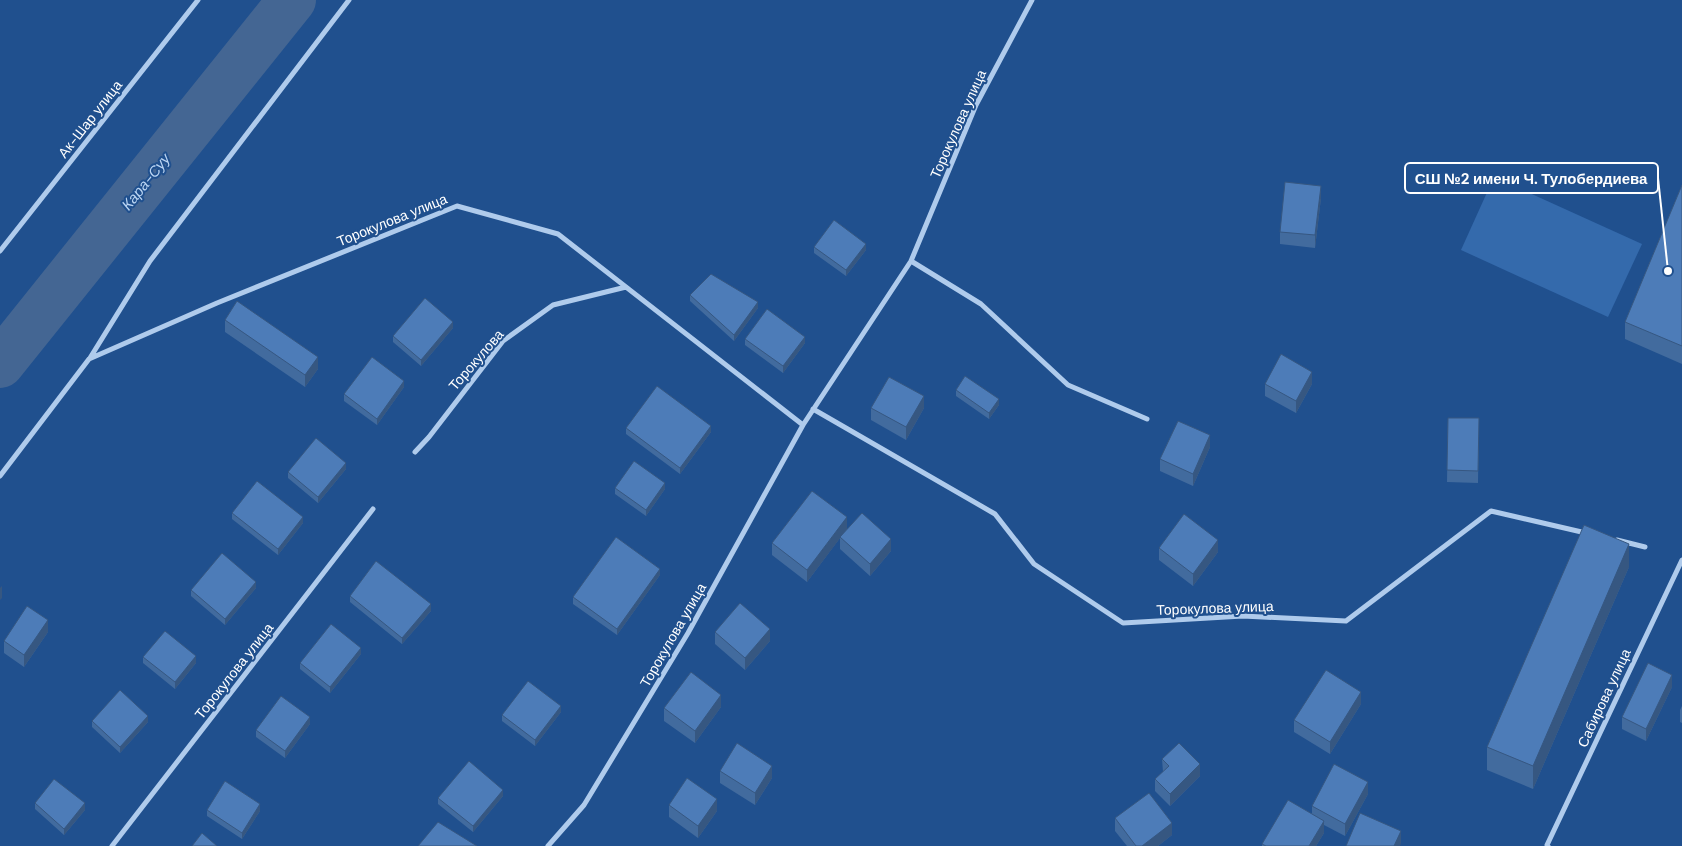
<svg xmlns="http://www.w3.org/2000/svg" width="1682" height="846" viewBox="0 0 1682 846" font-family="'DM Sans',sans-serif">
<style>
.green{fill:#346aac}
.lines{fill:none;stroke-linecap:round;stroke-linejoin:round}
.river{stroke:#446693;stroke-width:48}
.minor{stroke:#afcbec;stroke-width:5}
.wall{fill:#426b9e}
.shaded-wall{fill:#365781}
.building{fill:#4d7cb8;stroke:#365781}
.labels{text-anchor:middle;stroke-width:4;stroke-linejoin:round;paint-order:stroke}
.street-label{font-size:14px;fill:#fff;stroke:#20508e}
.water-label{font-size:15px;font-style:italic;fill:#bbd5f3;stroke:#20508e}
.leader{fill:none;stroke:#fff;stroke-width:2}
.callout-dot{fill:#fff;stroke:#20508e;stroke-width:2}
.callout{fill:#20508e;stroke:#fff;stroke-width:2}
.callout-label{font-size:15px;text-anchor:middle;font-weight:bold;fill:#fff}
</style>
<rect width="100%" height="100%" fill="#20508e"/>
<path class="green" d="M 1494,177 L 1642,244 L 1608,317 L 1461,250 Z"/>
<g class="lines">
<path class="river" d="M 0,364 L 292,0"/>
<path class="minor" d="M 0,251 L 198,0
M 911,261 L 981,304 L 1068,385 L 1147,419
M 90,358 L 150,261 L 349,0
M 813,409 L 995,514 L 1034,564 L 1123,623 L 1243,616 L 1346,621 L 1491,511 L 1586,533
M 415,452 L 429,437 L 503,341 L 553,305 L 626,287
M 0,476 L 89,359 L 217,303 L 457,206 L 558,234 L 803,425
M 1617,540 L 1645,547
M 112,846 L 373,509
M 548,846 L 584,805 L 688,633 L 803,425 L 911,261 L 976,105 L 1032,0
M 1548,846 L 1547,845 L 1682,560"/>
</g>
<path class="wall" d="M 1682,185 L 1682,364 L 1625,339 L 1625,322 Z
M 1321,198 L 1315,248 L 1280,244 L 1280,232 Z
M 814,247 L 866,250 L 846,276 L 814,253 Z
M 690,295 L 758,308 L 734,341 L 690,301 Z
M 225,320 L 318,369 L 305,387 L 225,332 Z
M 453,328 L 421,366 L 393,342 L 393,336 Z
M 745,339 L 805,343 L 783,373 L 745,345 Z
M 1265,384 L 1312,384 L 1296,413 L 1265,396 Z
M 404,387 L 377,425 L 344,401 L 344,394 Z
M 956,390 L 999,405 L 989,419 L 956,396 Z
M 871,408 L 924,408 L 906,440 L 871,420 Z
M 1448,418 L 1479,418 L 1478,483 L 1447,482 Z
M 626,428 L 711,432 L 680,474 L 626,434 Z
M 1210,447 L 1193,486 L 1160,471 L 1160,459 Z
M 346,469 L 318,503 L 288,478 L 288,472 Z
M 615,488 L 665,489 L 646,516 L 615,494 Z
M 232,513 L 303,523 L 278,555 L 232,519 Z
M 847,529 L 891,551 L 870,576 L 840,549 L 840,538 L 807,582 L 772,555 L 772,543 Z
M 1159,548 L 1218,552 L 1193,586 L 1159,560 Z
M 1629,567 L 1533,789 L 1487,770 L 1487,747 Z
M 660,575 L 617,635 L 573,604 L 573,597 Z
M 256,588 L 225,625 L 191,596 L 191,590 Z
M 350,596 L 431,611 L 402,644 L 350,602 Z
M 48,632 L 24,667 L 4,653 L 4,641 Z
M 715,632 L 770,641 L 745,670 L 715,644 Z
M 361,654 L 330,693 L 300,669 L 300,663 Z
M 143,657 L 196,663 L 175,689 L 143,663 Z
M 1672,687 L 1646,741 L 1622,729 L 1622,717 Z
M 1361,704 L 1330,754 L 1294,732 L 1294,720 Z
M 1682,706 L 1682,723 L 1680,722 L 1680,710 Z
M 721,707 L 695,743 L 664,721 L 664,708 Z
M 561,712 L 535,746 L 502,721 L 502,715 Z
M 92,721 L 148,722 L 120,753 L 92,727 Z
M 310,724 L 285,758 L 256,737 L 256,730 Z
M 1162,759 L 1200,776 L 1170,806 L 1155,791 L 1155,779 L 1163,772 Z
M 720,771 L 772,778 L 755,805 L 720,783 Z
M 1368,794 L 1345,836 L 1324,825 L 1324,833 L 1316,846 L 1262,846 L 1262,844 L 1312,813 L 1312,806 Z
M 503,796 L 473,832 L 438,804 L 438,798 Z
M 35,803 L 85,810 L 64,835 L 35,809 Z
M 669,805 L 717,811 L 698,838 L 669,817 Z
M 207,810 L 260,811 L 242,839 L 207,816 Z
M 1115,818 L 1172,835 L 1158,846 L 1127,846 L 1115,831 Z"/>
<path class="shaded-wall" d="M 1321,186 L 1321,198 L 1315,248 L 1315,235 Z
M 866,244 L 866,250 L 846,276 L 846,270 Z
M 758,302 L 758,308 L 734,341 L 734,335 Z
M 453,322 L 453,328 L 421,366 L 421,360 Z
M 805,337 L 805,343 L 783,373 L 783,366 Z
M 318,357 L 318,369 L 305,387 L 305,375 Z
M 1312,372 L 1312,384 L 1296,413 L 1296,401 Z
M 404,381 L 404,387 L 377,425 L 377,419 Z
M 924,396 L 924,408 L 906,440 L 906,427 Z
M 999,399 L 999,405 L 989,419 L 989,413 Z
M 711,426 L 711,432 L 680,474 L 680,468 Z
M 1210,435 L 1210,447 L 1193,486 L 1193,474 Z
M 346,463 L 346,469 L 318,503 L 318,497 Z
M 665,483 L 665,489 L 646,516 L 646,510 Z
M 303,517 L 303,523 L 278,555 L 278,549 Z
M 847,517 L 847,529 L 807,582 L 807,570 Z
M 891,539 L 891,551 L 870,576 L 870,564 Z
M 1218,540 L 1218,552 L 1193,586 L 1193,574 Z
M 1629,544 L 1629,567 L 1533,789 L 1533,766 Z
M 660,569 L 660,575 L 617,635 L 617,629 Z
M 256,582 L 256,588 L 225,625 L 225,619 Z
M 2,586 L 2,598 L 0,600 L 0,588 Z
M 431,604 L 431,611 L 402,644 L 402,638 Z
M 48,620 L 48,632 L 24,667 L 24,655 Z
M 770,629 L 770,641 L 745,670 L 745,658 Z
M 361,648 L 361,654 L 330,693 L 330,687 Z
M 196,656 L 196,663 L 175,689 L 175,682 Z
M 1672,675 L 1672,687 L 1646,741 L 1646,729 Z
M 1361,692 L 1361,704 L 1330,754 L 1330,742 Z
M 721,695 L 721,707 L 695,743 L 695,731 Z
M 561,706 L 561,712 L 535,746 L 535,740 Z
M 148,716 L 148,722 L 120,753 L 120,747 Z
M 310,717 L 310,724 L 285,758 L 285,751 Z
M 1200,764 L 1200,776 L 1170,806 L 1170,794 Z
M 772,766 L 772,778 L 755,805 L 755,793 Z
M 1368,782 L 1368,794 L 1345,836 L 1345,824 Z
M 503,790 L 503,796 L 473,832 L 473,826 Z
M 717,799 L 717,811 L 698,838 L 698,826 Z
M 85,803 L 85,810 L 64,835 L 64,829 Z
M 260,804 L 260,811 L 242,839 L 242,833 Z
M 1324,821 L 1324,833 L 1316,846 L 1309,846 Z
M 1172,823 L 1172,835 L 1158,846 L 1142,846 Z
M 1401,831 L 1401,843 L 1400,846 L 1394,846 Z"/>
<path class="building" d="M 1285,182 L 1321,186 L 1315,235 L 1280,232 Z
M 1682,185 L 1682,346 L 1625,322 Z
M 834,220 L 866,244 L 846,270 L 814,247 Z
M 711,274 L 758,302 L 734,335 L 690,295 Z
M 425,298 L 453,322 L 421,360 L 393,336 Z
M 237,301 L 318,357 L 305,375 L 225,320 Z
M 767,309 L 805,337 L 783,366 L 745,339 Z
M 1281,354 L 1312,372 L 1296,401 L 1265,384 Z
M 372,357 L 404,381 L 377,419 L 344,394 Z
M 965,376 L 999,399 L 989,413 L 956,390 Z
M 889,377 L 924,396 L 906,427 L 871,408 Z
M 657,386 L 711,426 L 680,468 L 626,428 Z
M 1448,418 L 1479,418 L 1478,471 L 1447,470 Z
M 1178,421 L 1210,435 L 1193,474 L 1160,459 Z
M 316,438 L 346,463 L 318,497 L 288,472 Z
M 634,461 L 665,483 L 646,510 L 615,488 Z
M 257,481 L 303,517 L 278,549 L 232,513 Z
M 812,491 L 847,517 L 807,570 L 772,543 Z
M 862,513 L 891,539 L 870,564 L 840,537 Z
M 1184,514 L 1218,540 L 1193,574 L 1159,548 Z
M 1584,525 L 1629,544 L 1533,766 L 1487,747 Z
M 616,537 L 660,569 L 617,629 L 573,597 Z
M 222,553 L 256,582 L 225,619 L 191,590 Z
M 376,561 L 431,604 L 402,638 L 350,596 Z
M 740,603 L 770,629 L 745,658 L 715,632 Z
M 27,606 L 48,620 L 24,655 L 4,641 Z
M 331,624 L 361,648 L 330,687 L 300,663 Z
M 165,631 L 196,656 L 175,682 L 143,657 Z
M 1648,663 L 1672,675 L 1646,729 L 1622,717 Z
M 1326,670 L 1361,692 L 1330,742 L 1294,720 Z
M 691,672 L 721,695 L 695,731 L 664,708 Z
M 528,681 L 561,706 L 535,740 L 502,715 Z
M 120,690 L 148,716 L 120,747 L 92,721 Z
M 281,696 L 310,717 L 285,751 L 256,730 Z
M 737,743 L 772,766 L 755,793 L 720,771 Z
M 1179,743 L 1200,764 L 1170,794 L 1155,779 L 1169,766 L 1162,759 Z
M 469,761 L 503,790 L 473,826 L 438,798 Z
M 1334,764 L 1368,782 L 1345,824 L 1312,806 Z
M 687,778 L 717,799 L 698,826 L 669,805 Z
M 54,779 L 85,803 L 64,829 L 35,803 Z
M 225,781 L 260,804 L 242,833 L 207,810 Z
M 1149,793 L 1172,823 L 1142,846 L 1136,846 L 1115,818 Z
M 1288,800 L 1324,821 L 1309,846 L 1266,846 L 1262,844 Z
M 1360,813 L 1401,831 L 1394,846 L 1346,846 Z
M 438,822 L 477,846 L 418,846 Z
M 202,833 L 217,846 L 192,846 Z"/>
<g class="labels">
<g class="street-label">
<text transform="translate(90 119) rotate(-52)" y="5">Ак-Шар улица</text>
<text transform="translate(958 124) rotate(-66)" y="5">Торокулова улица</text>
<text transform="translate(392 220) rotate(-22)" y="5">Торокулова улица</text>
<text transform="translate(476 360) rotate(-49)" y="5">Торокулова</text>
<text transform="translate(1215 608) rotate(-2)" y="5">Торокулова улица</text>
<text transform="translate(673 635) rotate(-60)" y="5">Торокулова улица</text>
<text transform="translate(234 671) rotate(-52)" y="5">Торокулова улица</text>
<text transform="translate(1604 698) rotate(-65)" y="5">Сабирова улица</text>
</g>
<g class="water-label">
<text transform="translate(146 182) rotate(-51)" y="5">Кара-Суу</text>
</g>
</g>
<path class="leader" d="M1668 271L1658 178"/>
<circle class="callout-dot" cx="1668" cy="271" r="5"/>
<rect class="callout" x="1405" y="163" width="253" height="30" rx="5"/>
<g class="callout-label">
<text x="1531" y="184">СШ №2 имени Ч. Тулобердиева</text>
</g>
</svg>
